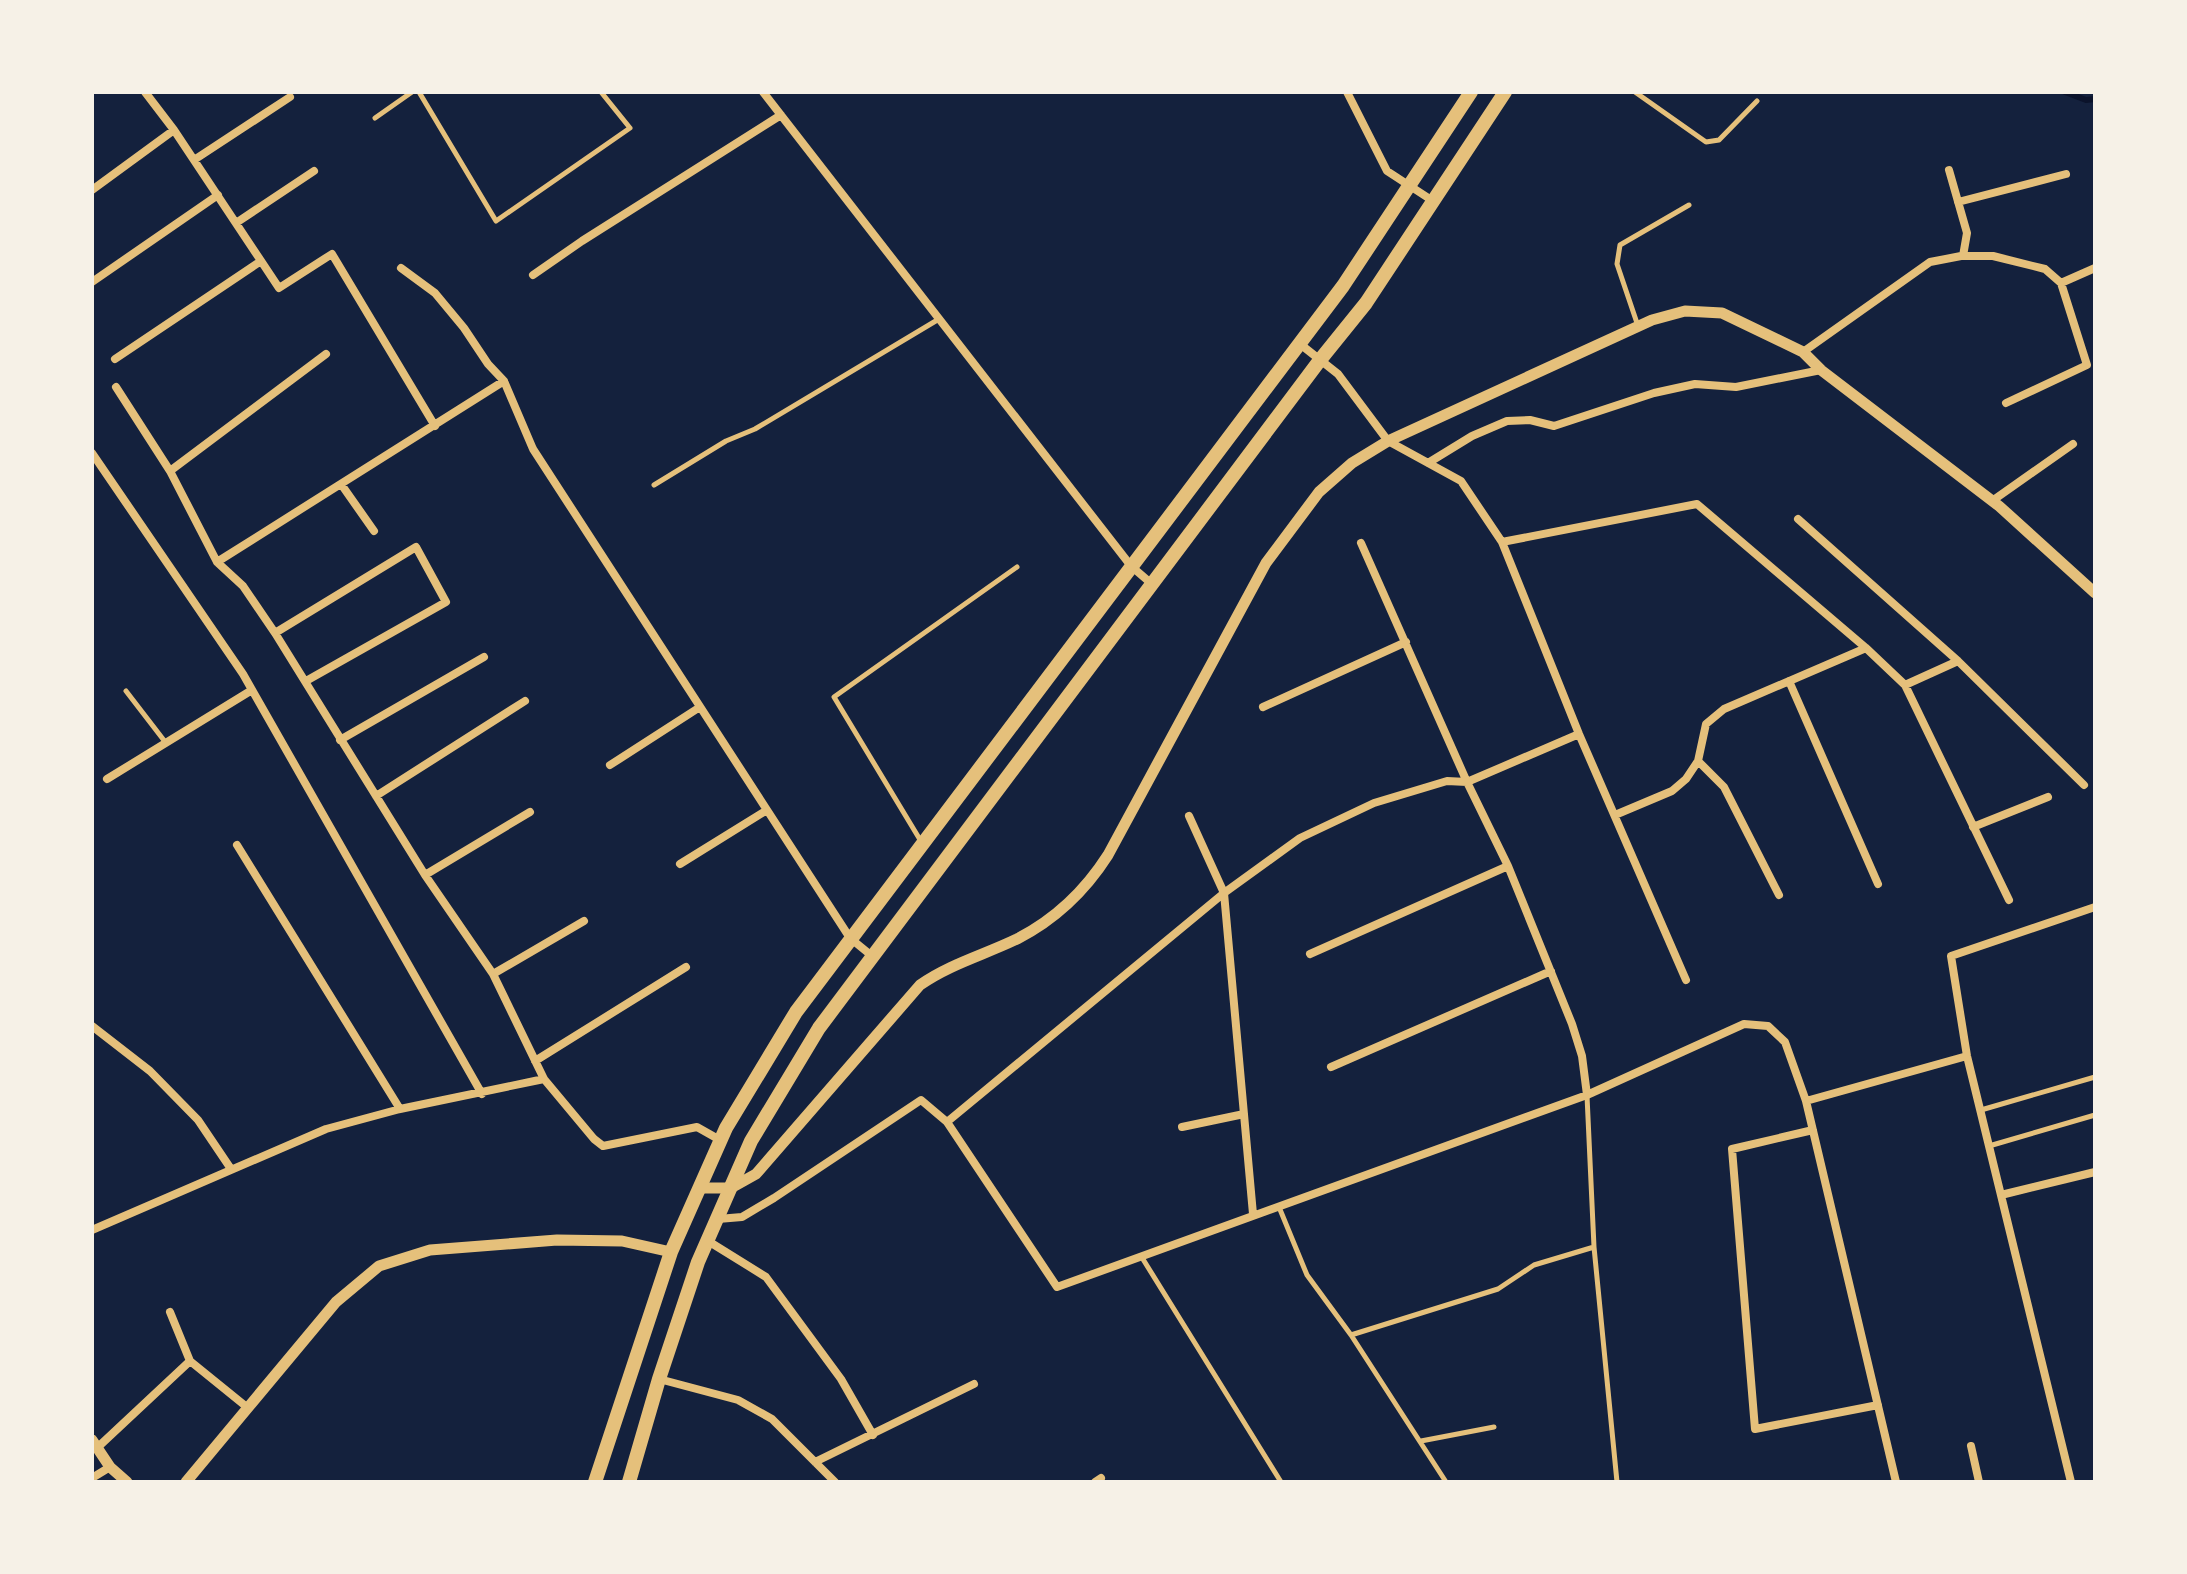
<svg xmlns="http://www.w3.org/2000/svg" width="2187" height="1574" viewBox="0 0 2187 1574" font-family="'IBM Plex Serif',serif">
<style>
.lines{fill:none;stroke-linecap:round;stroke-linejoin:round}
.stream{stroke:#0b132b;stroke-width:6}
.service{stroke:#e5c07b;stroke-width:5}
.minor{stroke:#e5c07b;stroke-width:8}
.tertiary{stroke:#e5c07b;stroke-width:11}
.primary{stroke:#e5c07b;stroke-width:14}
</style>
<rect width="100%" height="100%" fill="#14213d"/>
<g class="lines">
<path class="stream" d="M 2065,92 L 2086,100 L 2095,99"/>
<path class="service" d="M 419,92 L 496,221 L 630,128 L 601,92
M 1635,92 L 1706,142 L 1719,140 L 1757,101
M 375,118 L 412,92
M 1638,326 L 1617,264 L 1620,245 L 1689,205
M 654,485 L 726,441 L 755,429 L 939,319
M 126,691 L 166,743
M 922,843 L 834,697 L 1017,567
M 1587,1096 L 1594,1247 L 1617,1482
M 1981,1110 L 2095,1077
M 1989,1146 L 2095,1115
M 1279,1207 L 1307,1275 L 1351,1335 L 1446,1482
M 1141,1256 L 1281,1482
M 1351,1335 L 1498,1289 L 1534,1265 L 1594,1247
M 1421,1441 L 1494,1427"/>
<path class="minor" d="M 145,92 L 174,130 L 279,288 L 332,254 L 435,426
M 763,92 L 1131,566 L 1153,585
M 1347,92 L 1387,171 L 1433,201
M 194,160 L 290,97
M 1949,170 L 1967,233 L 1963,256
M 92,190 L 174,130
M 1958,202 L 2066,174
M 236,223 L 314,171
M 401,268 L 435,293 L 464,328 L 488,364 L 504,381 L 533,449 L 850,938 L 872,956
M 533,275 L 582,241 L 781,115
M 92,282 L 218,195
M 2061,283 L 2095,268
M 1300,344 L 1338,374 L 1388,441 L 1461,481 L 1502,542 L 1579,734 L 1686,980
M 1803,352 L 1930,262 L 1961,256 L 1993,256 L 2045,269 L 2061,283 L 2087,365 L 2006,403
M 115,359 L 261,261
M 116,387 L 170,471 L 217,562 L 243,586 L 275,633 L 425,875 L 493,974 L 544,1079 L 594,1139 L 603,1146 L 697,1127 L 720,1140
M 92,453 L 243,674 L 482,1094
M 1428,463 L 1472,436 L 1507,421 L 1530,420 L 1554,426 L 1654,393 L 1695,384 L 1736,387 L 1821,370
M 170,471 L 326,354
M 341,484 L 374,531
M 1992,501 L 2073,444
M 1798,519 L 1958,661 L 2084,785
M 1502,542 L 1697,504 L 1866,648 L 1905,685 L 2009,900
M 1361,543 L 1467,782 L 1508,866 L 1572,1024 L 1582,1056 L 1587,1095
M 217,562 L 504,381
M 275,633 L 416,547 L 446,602 L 306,681
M 1789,681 L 1878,884
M 1905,685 L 1958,661
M 1263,707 L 1406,642
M 340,740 L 484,657
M 1698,761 L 1724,787 L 1779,895
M 610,765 L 700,707
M 107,779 L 252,690
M 376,796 L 525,701
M 1615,815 L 1672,791 L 1686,779 L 1698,761 L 1706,724 L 1724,709 L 1866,648
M 1189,816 L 1224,893 L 1253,1214
M 1973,827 L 2048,797
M 237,845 L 400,1109
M 680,864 L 767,810
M 425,875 L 530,812
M 1310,954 L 1508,866
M 493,974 L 584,921
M 92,1026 L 150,1071 L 198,1120 L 231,1169
M 535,1061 L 686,967
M 1331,1067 L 1551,971
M 1806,1101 L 1967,1056
M 947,1122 L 1224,893 L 1300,838 L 1374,803 L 1447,781 L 1467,782 L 1579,734
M 1182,1127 L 1244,1114
M 1813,1130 L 1732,1149 L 1755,1429 L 1878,1405
M 2001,1195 L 2095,1172
M 718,1219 L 742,1217 L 774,1198 L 921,1100 L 947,1122 L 1057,1287 L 1587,1095 L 1744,1024 L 1768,1026 L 1785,1042 L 1806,1101 L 1896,1482
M 92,1230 L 326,1129 L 400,1109 L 544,1079
M 708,1241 L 766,1277 L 841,1379 L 873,1435
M 170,1312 L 190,1361
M 659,1379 L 738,1400 L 772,1419 L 835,1482
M 1971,1446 L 1979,1482
M 97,1448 L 190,1361 L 248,1408
M 815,1462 L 974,1384
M 92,1478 L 110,1467
M 1095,1482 L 1101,1478
M 2071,1482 L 1967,1056 L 1951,956 L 2095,907"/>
<path class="tertiary" d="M 701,1188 L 731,1188 L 756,1174 L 920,985 C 950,964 984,955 1017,939 C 1056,919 1085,891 1108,855 L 1266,563 L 1319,492 L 1352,463 L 1388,441 L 1652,320 L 1685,311 L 1722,313 L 1803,352 L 1821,370 L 1999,506 L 2095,593
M 92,1440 L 110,1467 L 127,1482
M 186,1482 L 336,1302 L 379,1266 L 430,1250 L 557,1240 L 622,1241 L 671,1252"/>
<path class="primary" d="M 595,1482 L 671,1252 L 726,1128 L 796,1012 L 1343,286 L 1471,92
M 629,1482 L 659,1379 L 698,1262 L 751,1141 L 819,1028 L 1320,360 L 1366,303 L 1505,92"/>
</g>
<rect width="2187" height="1574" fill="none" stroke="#f6f1e7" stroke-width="188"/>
</svg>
